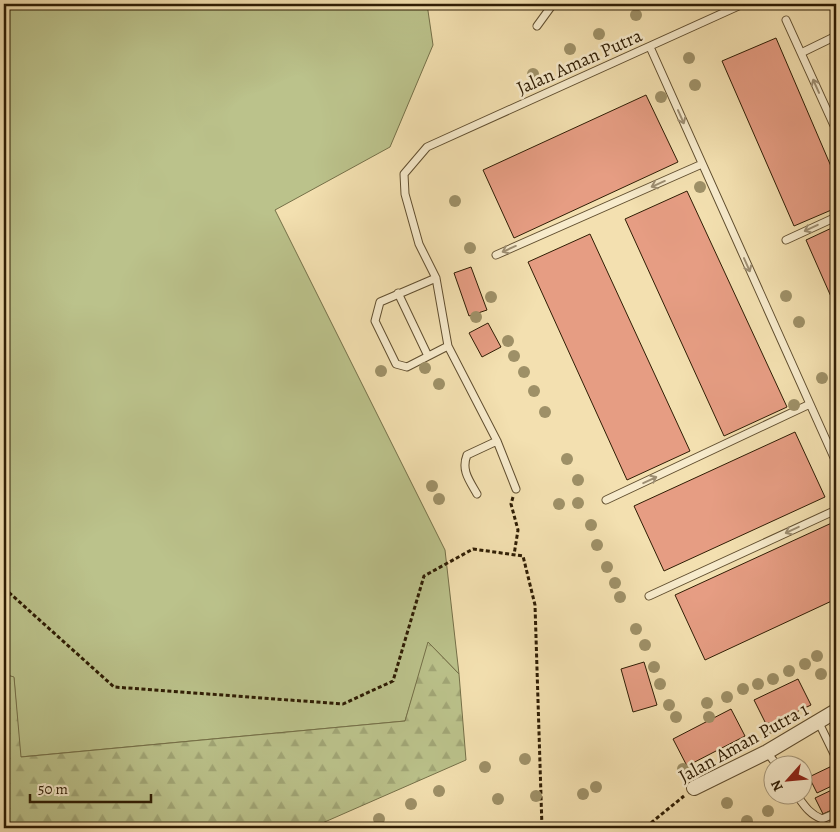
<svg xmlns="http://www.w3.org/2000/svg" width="840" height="832" viewBox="0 0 840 832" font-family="Alegreya,serif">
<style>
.green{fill:#bbc28b;stroke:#757048}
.forest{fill:url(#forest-firs);stroke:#757048}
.building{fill:#e69d83;stroke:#2f1d04}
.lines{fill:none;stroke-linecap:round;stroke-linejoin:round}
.service-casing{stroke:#604e2f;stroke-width:9}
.minor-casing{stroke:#604e2f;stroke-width:16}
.path{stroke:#2f1d04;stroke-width:3;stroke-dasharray:4 2.5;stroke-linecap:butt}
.service{stroke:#f7ebcc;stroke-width:7}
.minor{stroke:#f7ebcc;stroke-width:14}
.tree{fill:#9e9067}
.oneway{stroke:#9d8e72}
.labels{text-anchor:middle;stroke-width:5;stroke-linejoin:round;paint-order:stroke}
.street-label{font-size:19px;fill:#2f1d04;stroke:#f7ebcc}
</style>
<defs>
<pattern id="forest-firs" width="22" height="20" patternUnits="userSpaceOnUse" patternTransform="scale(1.25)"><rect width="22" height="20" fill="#bbc28b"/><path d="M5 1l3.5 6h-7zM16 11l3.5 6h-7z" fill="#a1a676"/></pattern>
</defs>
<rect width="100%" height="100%" fill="#f3e0b0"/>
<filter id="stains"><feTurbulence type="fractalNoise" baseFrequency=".004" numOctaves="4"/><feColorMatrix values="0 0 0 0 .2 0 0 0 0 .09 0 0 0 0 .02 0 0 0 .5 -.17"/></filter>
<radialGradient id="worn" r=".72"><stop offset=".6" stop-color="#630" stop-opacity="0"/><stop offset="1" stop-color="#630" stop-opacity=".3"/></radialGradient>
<path class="green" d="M 4,4 L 427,4 L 433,45 L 390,147 L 275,210 L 445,550 L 459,674 L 429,643 L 405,721 L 20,757 L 14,678 L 4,674 Z"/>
<path class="forest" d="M 428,642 L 459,674 L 466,760 L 311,828 L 4,828 L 4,674 L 14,677 L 21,757 L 405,721 Z"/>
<path class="building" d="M 776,38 L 836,178 L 836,208 L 794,226 L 722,61 Z
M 646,95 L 678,162 L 514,238 L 483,170 Z
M 687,191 L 787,407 L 724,436 L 625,219 Z
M 836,226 L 836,308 L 806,240 Z
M 590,234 L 690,451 L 627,480 L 528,262 Z
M 471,267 L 487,310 L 469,316 L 454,273 Z
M 488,323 L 501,347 L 482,357 L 469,333 Z
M 795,432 L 825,497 L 664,571 L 634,506 Z
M 836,521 L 836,599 L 705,660 L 675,595 Z
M 644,662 L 657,705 L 633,712 L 621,669 Z
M 798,679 L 811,705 L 767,726 L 754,700 Z
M 731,709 L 745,736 L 687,766 L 673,739 Z
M 836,722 L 836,738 L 830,725 Z
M 834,765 L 836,770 L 836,784 L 817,793 L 809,777 Z
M 836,788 L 836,808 L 823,814 L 815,798 Z"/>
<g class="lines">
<g class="service-casing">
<path id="service" d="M 786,20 L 836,130
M 537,26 L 553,4
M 650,47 L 836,462
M 801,53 L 836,36
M 786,240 L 836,217
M 496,255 L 702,164
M 436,278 L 380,302 L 375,321 L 396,364 L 407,367 L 448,346
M 398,293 L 428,356
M 516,489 L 497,441 L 448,346 L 436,278 L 419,244 L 405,194 L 404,174 L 427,147 L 743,4
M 477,494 C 469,480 461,470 467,455 L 497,441
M 606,500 L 810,404
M 649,596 L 836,510
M 819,723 L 836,758
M 767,752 L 776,764
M 796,794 C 804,805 809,814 822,819 L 836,813"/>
</g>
<g class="minor-casing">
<path id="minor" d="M 694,788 L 767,752 L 836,711"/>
</g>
<path class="path" d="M 513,497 L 511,504 L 518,530 L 514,555
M 4,588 L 114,687 L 343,704 L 393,681 L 424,576 L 473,549 L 523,556 L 535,605 L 542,828
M 647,828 L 652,822 L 684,796"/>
<use href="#service" class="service"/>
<use href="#minor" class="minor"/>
</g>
<g class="tree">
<circle cx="636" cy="15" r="6"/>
<circle cx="599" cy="34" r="6"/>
<circle cx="570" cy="49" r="6"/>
<circle cx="689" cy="58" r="6"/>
<circle cx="533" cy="74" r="6"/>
<circle cx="695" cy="85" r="6"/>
<circle cx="661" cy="97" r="6"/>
<circle cx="700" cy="187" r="6"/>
<circle cx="455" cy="201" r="6"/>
<circle cx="470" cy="248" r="6"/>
<circle cx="786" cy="296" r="6"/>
<circle cx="491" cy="297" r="6"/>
<circle cx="476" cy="317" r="6"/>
<circle cx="799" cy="322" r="6"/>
<circle cx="508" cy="341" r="6"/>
<circle cx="514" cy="356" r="6"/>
<circle cx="425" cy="368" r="6"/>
<circle cx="381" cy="371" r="6"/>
<circle cx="524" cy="372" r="6"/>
<circle cx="822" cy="378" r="6"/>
<circle cx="439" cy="384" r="6"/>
<circle cx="534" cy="391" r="6"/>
<circle cx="794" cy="405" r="6"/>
<circle cx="545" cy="412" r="6"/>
<circle cx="567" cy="459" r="6"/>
<circle cx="578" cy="480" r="6"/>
<circle cx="432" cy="486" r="6"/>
<circle cx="439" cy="499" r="6"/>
<circle cx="578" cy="503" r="6"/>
<circle cx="559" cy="504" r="6"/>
<circle cx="591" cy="525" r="6"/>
<circle cx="597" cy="545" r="6"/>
<circle cx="607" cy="567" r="6"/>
<circle cx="615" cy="583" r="6"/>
<circle cx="620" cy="597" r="6"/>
<circle cx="636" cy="629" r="6"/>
<circle cx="645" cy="645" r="6"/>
<circle cx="817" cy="656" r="6"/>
<circle cx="805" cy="664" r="6"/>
<circle cx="654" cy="667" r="6"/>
<circle cx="789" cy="671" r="6"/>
<circle cx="821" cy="674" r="6"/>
<circle cx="773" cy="679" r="6"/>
<circle cx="660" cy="684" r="6"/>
<circle cx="758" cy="684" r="6"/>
<circle cx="743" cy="689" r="6"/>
<circle cx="727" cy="697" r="6"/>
<circle cx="707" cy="703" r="6"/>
<circle cx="669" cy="705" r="6"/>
<circle cx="676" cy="717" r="6"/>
<circle cx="709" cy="717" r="6"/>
<circle cx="770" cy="728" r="6"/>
<circle cx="525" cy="759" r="6"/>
<circle cx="485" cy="767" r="6"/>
<circle cx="683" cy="769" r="6"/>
<circle cx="596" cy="787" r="6"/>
<circle cx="439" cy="791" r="6"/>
<circle cx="583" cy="794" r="6"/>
<circle cx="536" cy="796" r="6"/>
<circle cx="498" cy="799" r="6"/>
<circle cx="727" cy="803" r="6"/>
<circle cx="411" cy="804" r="6"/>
<circle cx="768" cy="811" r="6"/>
<circle cx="379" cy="819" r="6"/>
<circle cx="747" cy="821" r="6"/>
</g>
<defs><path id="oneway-shaft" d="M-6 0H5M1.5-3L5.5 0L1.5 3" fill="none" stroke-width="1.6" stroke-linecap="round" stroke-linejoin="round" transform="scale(1.25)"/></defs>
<g class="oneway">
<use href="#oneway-shaft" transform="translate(816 86) rotate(-114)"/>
<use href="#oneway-shaft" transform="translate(681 117) rotate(66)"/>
<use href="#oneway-shaft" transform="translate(658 184) rotate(156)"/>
<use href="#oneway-shaft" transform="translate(811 228) rotate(155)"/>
<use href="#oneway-shaft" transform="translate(509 249) rotate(156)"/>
<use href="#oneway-shaft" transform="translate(747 265) rotate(66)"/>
<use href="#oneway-shaft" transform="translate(650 480) rotate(-25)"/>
<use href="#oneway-shaft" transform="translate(792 530) rotate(155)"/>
</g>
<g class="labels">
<g class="street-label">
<text transform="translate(579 61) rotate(-24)" y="7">Jalan Aman Putra</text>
<text transform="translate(743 742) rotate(-29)" y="7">Jalan Aman Putra 1</text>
</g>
</g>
<rect width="840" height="832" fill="none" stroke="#f3e0b0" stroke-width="20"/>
<rect x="5" y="5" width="830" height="822" fill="none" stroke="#2f1d04" stroke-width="2.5"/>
<rect x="10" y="10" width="820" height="812" fill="none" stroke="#2f1d04"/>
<g transform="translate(788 780) rotate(243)"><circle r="24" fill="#f7ebcc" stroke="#a7997c"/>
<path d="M0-4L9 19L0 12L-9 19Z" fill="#8f2418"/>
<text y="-8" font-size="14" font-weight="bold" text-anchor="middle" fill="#2f1d04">N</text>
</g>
<path d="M30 794v8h121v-8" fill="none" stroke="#2f1d04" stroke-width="2.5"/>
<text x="38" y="794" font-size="15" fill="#2f1d04" stroke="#f7ebcc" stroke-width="4" paint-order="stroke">50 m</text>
<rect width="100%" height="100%" filter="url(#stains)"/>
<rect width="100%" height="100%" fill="url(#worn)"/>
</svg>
